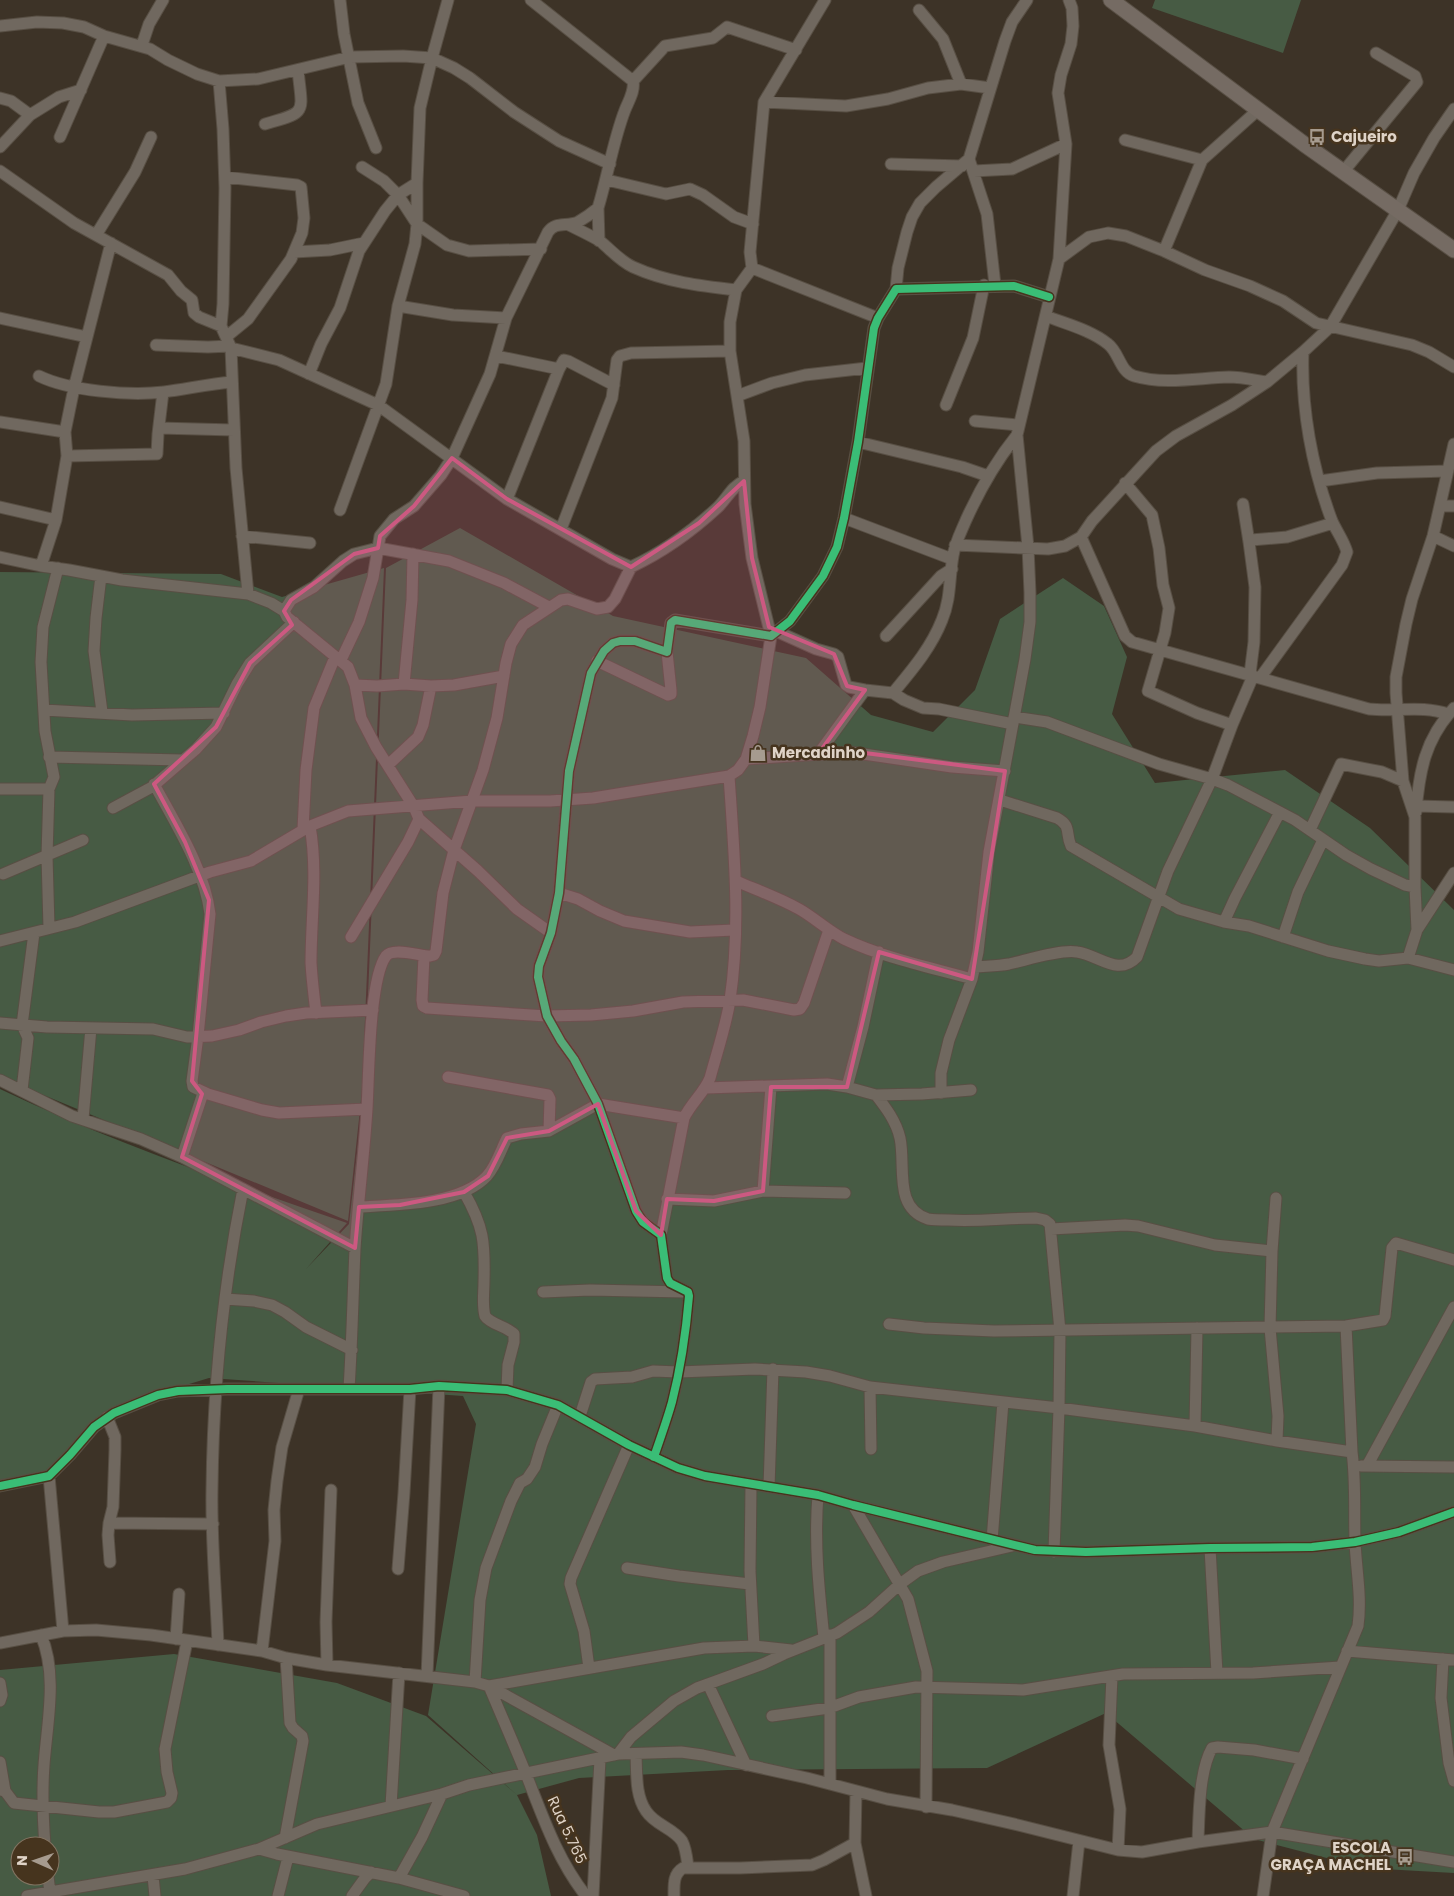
<svg xmlns="http://www.w3.org/2000/svg" width="1454" height="1896" viewBox="0 0 1454 1896" font-family="Poppins,sans-serif">
<style>
.green{fill:#475b44;fill-rule:evenodd}
.lines{fill:none;stroke-linecap:round;stroke-linejoin:round}
.minor-casing{stroke:#584f44;stroke-width:13}
.secondary-casing{stroke:#584f44;stroke-width:17}
.minor{stroke:#70685f;stroke-width:11}
.secondary{stroke:#756b63;stroke-width:15}
.cycleway-casing{stroke:#46341e;stroke-width:11}
.cycleway{stroke:#3abd76;stroke-width:8}
.marked{fill:#cc5981;fill-opacity:0.2;stroke:#cc5981;stroke-width:4;stroke-linejoin:round}
.labels{text-anchor:middle;stroke-width:5;stroke-linejoin:round;paint-order:stroke}
.poi-label{font-size:15px;font-weight:bold;fill:#dfd3c7;stroke:#46341e;text-anchor:start}
.street-label{font-size:15px;fill:#dfd3c7;stroke:#46341e}
</style>
<rect width="100%" height="100%" fill="#3d3327"/>
<path class="green" d="M 1155,0 L 1301,0 L 1283,53 L 1152,8 Z
M 460,528 L 613,616 L 806,658 L 871,715 L 933,732 L 975,690 L 1000,619 L 1063,578 L 1104,606 L 1127,657 L 1112,714 L 1155,783 L 1285,770 L 1370,828 L 1454,910 L 1454,1873 L 1365,1868 L 1254,1839 L 1106,1713 L 987,1768 L 728,1770 L 579,1778 L 517,1795 L 537,1835 L 551,1896 L 0,1896 L 0,1670 L 174,1654 L 337,1683 L 426,1716 L 517,1795 L 428,1715 L 476,1424 L 463,1396 L 209,1378 L 120,1405 L 88,1425 L 81,1439 L 46,1474 L 0,1482 L 0,1089 C 112,1142 230,1183 347,1223 L 306,1269 L 349,1224 L 364,1091 L 386,568 ZM 20,1846 L 50,1846 L 50,1876 L 20,1876 Z
M 384,568 L 362,1091 L 348,1221 L 0,1077 L 0,572 L 221,574 L 282,597 Z"/>
<g class="lines">
<g class="minor-casing">
<path id="minor" d="M 340,0 L 344,34 L 358,103 L 376,148
M 919,10 L 943,39 L 961,84
M 0,26 L 37,22 L 63,23 L 84,27 L 104,36 L 150,49 L 168,60 L 197,74 L 219,81 L 258,79 L 350,57 L 403,56 L 432,58 L 454,68 L 470,78 L 514,112 L 559,141 L 610,164
M 142,45 L 149,24 L 163,0
M 219,81 L 223,129 L 225,188 L 223,304 L 221,326 L 231,348 L 236,468 L 248,594
M 633,81 L 665,46 L 713,38 L 727,27 L 796,50
M 0,98 L 11,101 L 30,115
M 764,102 L 846,106 L 888,99 L 928,88 L 961,84 L 990,88
M 265,124 C 309,112 302,113 298,70
M 60,137 L 104,36
M 1125,140 L 1202,160
M 0,147 L 30,115 L 59,97 L 81,90
M 969,159 L 987,214 L 995,285
M 891,164 L 962,166
M 362,167 L 384,181 L 398,195 L 417,224 L 447,245 L 469,251 L 541,249
M 0,171 L 74,223 L 168,275 L 181,291 L 192,300 L 194,313 L 199,317 L 221,326
M 974,171 L 1012,169 L 1066,144
M 1343,172 L 1417,82 L 1415,76 L 1376,53
M 225,177 L 297,185 L 301,187 L 304,218 L 302,233 L 291,259 L 248,319 L 226,337
M 607,180 L 666,194 L 690,189 L 703,195 L 734,217 L 753,224
M 598,208 L 599,241
M 569,225 C 579,230 590,235 600,241 C 611,250 620,261 633,267 C 666,282 701,286 736,290 L 752,268 L 878,318
M 96,235 L 135,172 L 151,137
M 1164,251 L 1202,160 L 1258,110
M 294,252 L 330,250 L 364,243
M 1059,259 L 1066,144 L 1058,93 L 1061,75 L 1071,44 L 1073,26 L 1072,8 L 1069,0
M 752,268 L 750,252 L 764,102 L 825,0
M 896,289 L 898,268 L 907,232 L 912,217 L 920,203 L 936,187 L 969,159 L 1005,41 L 1012,22 L 1027,0
M 398,306 L 453,315 L 506,318
M 1046,316 C 1066,324 1091,330 1108,344 C 1119,352 1120,372 1134,376 C 1165,385 1197,378 1229,377 C 1241,377 1254,380 1267,382
M 0,318 L 87,337
M 156,345 L 208,347 L 230,346
M 231,348 L 279,360 L 378,405 L 507,499 L 612,559 L 631,567 C 661,553 692,531 717,508 C 726,500 732,486 744,481
M 496,356 L 559,369
M 309,374 L 321,344 L 340,308 L 359,251 L 385,211 L 398,195 L 417,183
M 39,376 C 70,391 129,396 164,392 C 187,389 209,384 232,382
M 737,396 L 772,383 L 805,375 L 867,368
M 946,405 L 973,338 L 984,285
M 975,421 L 1019,425
M 0,422 L 65,432
M 159,428 L 234,430
M 858,442 L 962,467 L 988,476
M 67,456 L 157,454 L 158,434 L 163,392
M 1320,481 L 1377,473 L 1448,471
M 1125,483 L 1152,515 L 1159,548 L 1163,585 L 1169,608 L 1165,633 L 1148,691 L 1197,713 L 1232,725
M 507,499 L 559,369 L 564,360 L 568,361 L 614,385
M 1243,504 L 1249,542
M 1441,506 L 1454,506
M 0,507 L 56,520
M 340,510 L 386,384 L 398,306 L 415,244 L 417,224 L 417,183 L 420,108 L 432,58 L 448,0
M 844,518 L 952,559
M 561,529 L 612,398 L 617,360 L 620,356 L 631,353 L 730,351
M 242,536 L 310,543
M 1433,536 L 1454,546
M 1081,537 L 1125,636 L 1132,642 L 1369,709 C 1396,712 1422,705 1448,714
M 955,545 L 1048,549 L 1065,546 L 1081,537 L 1092,521 L 1156,451 L 1176,436 L 1232,405 L 1267,382 L 1303,352 L 1330,327 L 1398,210 L 1414,173 L 1434,138 L 1454,109
M 0,557 L 41,566 L 69,570 L 122,580 L 248,594 L 271,603 L 284,611 L 287,617 L 348,667 L 355,685 L 361,718 L 376,747 L 414,807 L 419,819 L 478,871 L 517,909 L 551,933
M 41,566 L 56,520 L 67,456 L 65,432 L 74,388 L 111,243
M 101,576 L 96,618 L 94,651 L 102,712
M 284,611 L 291,600 L 314,587 L 343,561 L 354,554 L 378,548 L 449,561 L 504,583 L 549,607
M 776,631 L 816,649 L 834,654 L 838,657 L 846,685 L 849,687 L 865,690 L 893,693 L 904,700 L 923,708 L 939,709 L 1013,724
M 886,636 L 941,576 L 952,569
M 341,660 L 359,622 L 373,578 L 380,536 L 394,519 L 414,506 L 441,475 L 452,458 L 490,374 L 506,318 L 548,232 C 556,221 566,227 578,222 C 585,218 592,213 598,208 C 608,175 613,141 625,110 C 629,100 635,91 633,81 L 531,0
M 597,661 L 668,695 L 671,694 L 671,690 L 667,652
M 1250,674 L 1254,642 L 1255,587 L 1249,542 L 1251,540 L 1287,537 L 1333,523
M 1260,678 L 1342,565 L 1347,552 C 1344,541 1337,532 1332,521 C 1312,468 1301,408 1303,352
M 404,684 L 412,600 L 413,554
M 355,685 L 377,686 L 404,684 L 431,686 L 454,685 L 504,676
M 893,693 C 912,670 931,648 942,620 C 951,599 949,578 953,556 C 955,543 961,532 966,520 C 980,489 996,461 1017,435
M 44,710 L 132,715 L 224,713
M 1014,717 L 1047,722 L 1159,764 L 1212,779 L 1228,785 L 1295,820 L 1346,855 L 1371,869 L 1405,885 L 1415,887
M 819,753 L 865,690
M 49,757 L 182,760
M 746,759 L 850,752 L 952,767 L 1005,771
M 388,765 L 418,737 L 423,725 L 431,686
M 154,784 C 175,823 205,870 210,914 L 198,1036 L 192,1081 L 193,1087 L 208,1094 L 262,1110 L 279,1113 L 367,1109
M 0,789 L 49,789
M 1000,800 L 1057,818 C 1072,826 1065,833 1071,846 L 1179,909 L 1224,922 L 1249,926 L 1328,951 L 1365,959 L 1379,961 L 1408,958 L 1454,970
M 1416,806 L 1454,807
M 113,808 L 152,787 L 196,749 L 216,727 L 237,684 L 250,663 L 294,622
M 1416,812 C 1419,772 1425,739 1454,708
M 310,826 C 318,872 311,917 311,963 C 312,980 314,996 316,1013
M 303,829 L 306,770 L 314,708 L 335,657
M 1310,830 L 1341,764 L 1382,772 L 1403,781
M 3,874 L 83,840
M 736,881 C 757,890 779,898 799,909 C 815,918 828,931 844,939 C 884,958 929,967 972,979
M 559,893 L 578,899 L 600,911 L 624,921 L 690,932 L 734,930
M 1224,922 L 1235,898 L 1280,812
M 49,928 L 47,856 L 49,789 L 54,777 L 45,731 L 41,662 L 43,627 L 58,568
M 1417,930 L 1454,873
M 351,937 L 408,842 L 419,819
M 1283,937 L 1298,892 L 1323,840
M 0,941 L 75,922 L 210,872 L 251,861 L 310,826 L 348,811 L 472,801 L 550,801 L 593,798 L 729,776 L 738,770 L 746,759 L 753,736 L 760,707 L 771,636 L 752,558 L 745,504 L 744,441 L 730,351 L 730,322 L 736,290
M 424,956 L 422,1000 L 423,1006 L 427,1008 L 547,1016 L 591,1015 L 633,1011 L 683,1002 L 743,1000 L 794,1010 L 800,1009 L 804,1003 L 829,930
M 1408,958 L 1417,930 L 1415,887 L 1415,817 L 1403,781 L 1396,693 L 1396,677 L 1406,624 L 1412,599 L 1433,536 L 1454,444
M 975,967 C 986,966 998,966 1009,964 C 1027,960 1061,949 1077,952 C 1099,955 1118,977 1137,957 L 1168,871 L 1212,779 L 1232,725 L 1253,676
M 0,1023 L 47,1027 L 153,1029 L 187,1037 L 212,1036 L 239,1030 L 261,1022 L 286,1016 L 306,1013 L 373,1010
M 448,1077 L 548,1095 L 550,1099 L 549,1131
M 0,1080 L 72,1116 L 141,1139 L 182,1157 L 355,1248
M 847,1087 L 863,1027 L 879,952
M 706,1088 L 827,1084 L 847,1087 L 876,1095 L 922,1094 L 971,1090
M 22,1090 L 28,1038 L 22,1025 L 34,933
M 941,1093 L 941,1073 L 949,1040 L 972,979 L 978,952 L 989,852 L 1025,659 L 1030,622 L 1030,593 L 1028,547 L 1017,435 L 1059,259 L 1089,237 L 1108,233 L 1126,236 L 1164,251 L 1205,270 L 1250,286 L 1283,301 L 1316,323 L 1412,345 L 1429,352 L 1454,367
M 876,1095 C 886,1108 896,1121 900,1138 C 906,1166 893,1208 928,1219 C 934,1220 942,1220 948,1220 C 977,1222 1007,1218 1036,1218 L 1045,1220 L 1050,1224 L 1060,1331 L 1059,1408 L 1054,1552
M 83,1119 L 91,1028
M 182,1157 L 203,1093
M 763,1191 L 771,1087
M 464,1192 C 484,1227 485,1242 484,1281 C 484,1293 482,1305 485,1316 C 490,1324 506,1326 514,1334 L 514,1342 L 508,1365 L 507,1390
M 1276,1198 L 1272,1251 L 1270,1328 L 1278,1416 L 1277,1441
M 667,1199 L 714,1201 L 763,1191 L 845,1193
M 359,1207 C 397,1205 460,1205 487,1176 C 496,1166 501,1150 507,1138 L 521,1134 L 549,1131 L 598,1104 L 684,1118
M 1051,1229 L 1125,1225 L 1138,1226 L 1215,1245 L 1272,1251
M 661,1235 L 684,1118 C 691,1103 704,1093 710,1078 C 717,1052 726,1026 730,1000 C 741,926 734,850 729,776
M 543,1292 L 590,1290 L 684,1292
M 225,1299 L 254,1301 L 272,1305 L 285,1312 L 306,1327 L 352,1350
M 889,1324 L 924,1328 L 994,1331 L 1346,1326 L 1383,1320 L 1385,1316 L 1392,1248 L 1396,1243 L 1454,1260
M 1346,1326 L 1352,1452
M 870,1387 L 871,1449
M 349,1389 C 352,1342 353,1295 355,1249 C 358,1202 364,1156 367,1109 C 369,1076 369,979 386,956 C 393,947 420,956 430,956 L 434,955 L 436,951 L 443,893 L 454,850 L 483,770 L 497,718 L 506,663 L 511,644 L 523,625 L 561,600 L 568,599 L 597,609 L 608,607 L 615,599 L 631,567
M 580,1416 L 591,1382 L 595,1379 L 632,1377 L 653,1371 L 679,1372 L 755,1369 L 806,1372 L 830,1376 L 870,1387 L 1059,1408 L 1195,1426 L 1277,1441 L 1352,1452 C 1356,1481 1354,1511 1355,1541 C 1356,1569 1362,1597 1358,1626 L 1272,1832 L 1263,1896
M 107,1417 L 115,1437 L 115,1450 L 113,1507 L 109,1523 L 108,1535 L 110,1562
M 1195,1426 L 1197,1328
M 654,1457 C 660,1439 667,1420 672,1402 C 681,1367 686,1332 689,1296 L 688,1292 L 670,1283 L 667,1278 L 661,1235 L 643,1222 L 636,1211 L 598,1104 L 574,1059 L 561,1041 L 547,1016 L 538,977 L 539,966 L 551,933 L 559,893 L 569,771 L 591,673 L 604,651 L 613,643 L 620,641 L 635,641 L 667,652 L 671,623 L 675,620 L 771,636 L 790,621 L 823,576 L 837,547 L 844,518 L 858,442 L 874,328 L 878,318 L 896,289 L 1014,286 L 1049,297
M 1361,1466 L 1454,1467
M 1367,1466 L 1454,1307
M 49,1476 L 63,1631
M 751,1485 L 750,1571 L 754,1646
M 0,1486 L 49,1476 L 70,1455 L 94,1427 L 114,1413 L 158,1395 L 178,1391 L 227,1389 L 410,1389 L 439,1386 L 507,1390 L 558,1405 L 629,1445 L 678,1468 L 705,1476 L 818,1495 L 853,1505 L 1035,1550 L 1086,1552 L 1210,1548 L 1312,1547 L 1355,1542 L 1399,1532 L 1454,1512
M 769,1487 L 773,1369
M 818,1495 C 814,1543 819,1590 824,1638
M 853,1505 L 908,1599 L 927,1671 L 926,1807
M 109,1523 L 213,1524
M 992,1540 L 1003,1402
M 1210,1548 L 1217,1673
M 627,1568 L 679,1576 L 750,1584
M 398,1569 L 404,1493 L 410,1389
M 41,1635 C 58,1675 47,1723 44,1765 C 42,1792 43,1819 45,1846
M 176,1639 L 179,1594
M 0,1643 L 63,1631 L 96,1630 L 151,1635 L 262,1651 L 286,1658 L 327,1665 L 475,1682 L 489,1686 L 614,1755
M 218,1645 C 216,1593 211,1541 212,1490 C 213,1389 223,1288 243,1189
M 262,1651 L 275,1541 L 274,1510 L 277,1481 L 282,1447 L 299,1389
M 1347,1651 L 1454,1660
M 1443,1659 L 1441,1698 L 1449,1763 L 1454,1781
M 327,1665 L 326,1622 L 331,1490
M 589,1668 L 584,1631 L 570,1584 L 571,1578 L 629,1445
M 427,1676 L 439,1386
M 1112,1676 L 1109,1745 L 1120,1809 L 1118,1850
M 475,1682 L 480,1600 L 486,1568 L 511,1501 L 520,1483 L 527,1479 L 535,1467 L 542,1444 L 558,1405
M 0,1683 L 2,1695 L 0,1701
M 708,1684 L 746,1765
M 489,1686 L 704,1648 L 754,1646 L 791,1650
M 489,1686 C 501,1715 514,1744 526,1774 C 543,1817 557,1859 586,1896
M 772,1716 L 829,1708 L 859,1697 L 916,1687 L 1023,1690 L 1123,1674 L 1253,1673 L 1340,1667
M 618,1754 L 631,1737 L 674,1701 L 697,1688 L 763,1664 L 784,1654 L 837,1633 L 869,1612 L 900,1584 L 918,1571 L 943,1562 L 1012,1546
M 636,1755 C 637,1773 635,1795 646,1811 C 655,1825 673,1828 682,1841 C 686,1848 687,1859 688,1867
M 0,1762 L 5,1791
M 830,1784 L 830,1635
M 0,1790 L 5,1791 L 14,1803 L 99,1812 L 114,1812 L 167,1802 L 171,1798 L 172,1793 L 167,1772 L 165,1749 L 187,1641
M 856,1791 L 855,1843 L 866,1896
M 391,1806 L 399,1673
M 285,1838 L 303,1741 L 302,1736 L 293,1728 L 290,1723 L 286,1658
M 1198,1842 C 1199,1815 1199,1771 1212,1748 L 1218,1747 L 1254,1750 L 1303,1759
M 259,1849 L 277,1854 L 399,1878 L 464,1896
M 48,1876 L 50,1893
M 153,1876 L 155,1896
M 399,1878 L 422,1837 L 442,1794
M 27,1896 L 185,1869 L 259,1849 L 317,1824 L 442,1794 L 469,1785 L 618,1754 L 681,1752 L 703,1755 L 807,1778 L 887,1799 L 952,1810 L 1018,1825 L 1118,1850 L 1142,1852 L 1198,1842 L 1272,1832 L 1454,1862
M 278,1896 L 288,1857
M 352,1896 L 365,1878 L 371,1872
M 593,1896 L 600,1759
M 674,1896 C 674,1885 673,1874 683,1868 L 740,1868 L 812,1865 L 824,1860 L 855,1843
M 1073,1896 L 1079,1841"/>
</g>
<g class="secondary-casing">
<path id="secondary" d="M 1111,0 L 1304,144 L 1454,250"/>
</g>
<use href="#minor" class="minor"/>
<use href="#secondary" class="secondary"/>
<g class="cycleway-casing">
<path id="cycleway" d="M 654,1457 C 660,1439 667,1420 672,1402 C 681,1367 686,1332 689,1296 L 688,1292 L 670,1283 L 667,1278 L 661,1235 L 643,1222 L 636,1211 L 598,1104 L 574,1059 L 561,1041 L 547,1016 L 538,977 L 539,966 L 551,933 L 559,893 L 569,771 L 591,673 L 604,651 L 613,643 L 620,641 L 635,641 L 667,652 L 671,623 L 675,620 L 771,636 L 790,621 L 823,576 L 837,547 L 844,518 L 858,442 L 874,328 L 878,318 L 896,289 L 1014,286 L 1049,297
M 0,1486 L 49,1476 L 70,1455 L 94,1427 L 114,1413 L 158,1395 L 178,1391 L 227,1389 L 410,1389 L 439,1386 L 507,1390 L 558,1405 L 629,1445 L 678,1468 L 705,1476 L 818,1495 L 853,1505 L 1035,1550 L 1086,1552 L 1210,1548 L 1312,1547 L 1355,1542 L 1399,1532 L 1454,1512"/>
</g>
<use href="#cycleway" class="cycleway"/>
</g>
<path class="marked" d="M 452,458 L 507,499 L 631,567 L 699,523 L 744,481 L 752,558 L 769,627 L 834,654 L 847,686 L 865,690 L 819,753 L 865,753 L 1005,771 L 972,979 L 879,952 L 847,1087 L 771,1087 L 763,1191 L 714,1201 L 667,1199 L 661,1235 L 636,1211 L 598,1104 L 549,1131 L 507,1138 L 488,1176 L 464,1192 L 400,1205 L 359,1207 L 355,1248 L 182,1157 L 202,1094 L 192,1081 L 209,900 L 185,842 L 154,784 L 216,727 L 250,663 L 292,625 L 284,611 L 291,600 L 354,554 L 378,548 L 380,536 L 414,506 Z"/>
<defs>
<g id="bus-bare" transform="scale(1.35)"><path d="M-5-6H5V4H4V6H2V4H-2V6H-4V4H-5ZM-3.5-4V0h7V-4ZM-3.5 1.2v1.5H-2V1.2ZM2 1.2v1.5H3.5V1.2Z" fill="#a69b8f" stroke="#46341e" stroke-width="2.5" paint-order="stroke"/></g>
<g id="shop-bare" transform="scale(1.35)"><path d="M-5-2.5h2.3a2.7 3.5 0 0 1 5.4 0H5L5.5 6h-11ZM-1.5-2.5h3a1.5 2.3 0 0 0-3 0Z" fill="#a69b8f" stroke="#46341e" stroke-width="2.5" paint-order="stroke"/></g>
</defs>
<g fill-rule="evenodd">
<use href="#bus-bare" x="1317" y="137"/>
<use href="#shop-bare" x="758" y="753"/>
<use href="#bus-bare" x="1405" y="1857"/>
</g>
<g class="labels">
<g class="poi-label">
<text x="1331" y="142">Cajueiro</text>
<text x="772" y="758">Mercadinho</text>
<text x="1391" y="1853" text-anchor="end">ESCOLA<tspan x="1391" dy="17">GRAÇA MACHEL</tspan></text>
</g>
<g class="street-label">
<text transform="translate(567 1830) rotate(65)" y="5">Rua 5.765</text>
</g>
</g>
<g transform="translate(35 1861) rotate(272)"><circle r="24" fill="#46341e" stroke="#837462"/>
<path d="M0-4L9 19L0 12L-9 19Z" fill="#a69b8f"/>
<text y="-8" font-size="14" font-weight="bold" text-anchor="middle" fill="#dfd3c7">N</text>
</g>
</svg>
